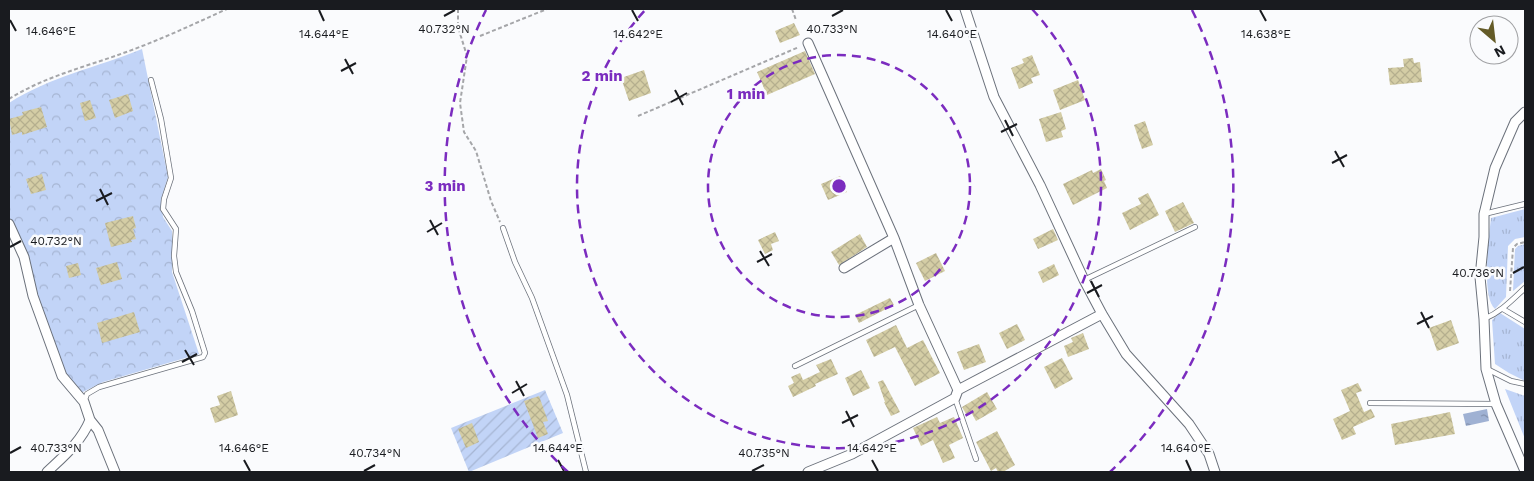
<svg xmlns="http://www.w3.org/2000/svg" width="1534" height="481" viewBox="0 0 1534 481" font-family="'Work Sans',sans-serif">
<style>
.grass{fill:url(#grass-tufts)}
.forest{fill:url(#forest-crowns)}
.garden{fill:url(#garden-furrows)}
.water{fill:url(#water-ripples)}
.building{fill:url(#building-cross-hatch)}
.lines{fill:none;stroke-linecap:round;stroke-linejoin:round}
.service-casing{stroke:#6b717b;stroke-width:6}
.minor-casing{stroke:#6b717b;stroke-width:11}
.path{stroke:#a5a6a9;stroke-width:2;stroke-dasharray:4 2.5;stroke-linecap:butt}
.service{stroke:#fff;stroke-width:4.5}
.minor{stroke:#fff;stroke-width:9}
.ticks{fill:none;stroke:#191b1f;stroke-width:2}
.ring{fill:none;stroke:#7b2cbf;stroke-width:2.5;stroke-dasharray:9 6}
.ticks-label{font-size:12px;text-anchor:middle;fill:#191b1f;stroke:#fafbfd;stroke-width:5;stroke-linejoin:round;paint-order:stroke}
.centre{fill:#7b2cbf;stroke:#fafbfd;stroke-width:2.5}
.ring-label{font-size:15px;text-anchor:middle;font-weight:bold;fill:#7b2cbf;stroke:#fafbfd;stroke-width:5;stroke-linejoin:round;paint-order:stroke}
</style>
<defs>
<pattern id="grass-tufts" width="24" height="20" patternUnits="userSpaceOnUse" patternTransform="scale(1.25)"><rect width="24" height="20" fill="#c2d4f7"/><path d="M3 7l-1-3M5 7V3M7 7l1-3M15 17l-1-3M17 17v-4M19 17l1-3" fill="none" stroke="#a6b5d3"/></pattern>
<pattern id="forest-crowns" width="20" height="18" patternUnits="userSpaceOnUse" patternTransform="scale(1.25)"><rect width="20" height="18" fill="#c2d4f7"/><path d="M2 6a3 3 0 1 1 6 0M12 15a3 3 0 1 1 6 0" fill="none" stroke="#a6b5d3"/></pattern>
<pattern id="garden-furrows" width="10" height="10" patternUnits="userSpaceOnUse" patternTransform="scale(1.25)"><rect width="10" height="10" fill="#c2d4f7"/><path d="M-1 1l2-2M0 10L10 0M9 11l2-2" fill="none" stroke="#a6b5d3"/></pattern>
<pattern id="water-ripples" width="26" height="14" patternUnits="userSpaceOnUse" patternTransform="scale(1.25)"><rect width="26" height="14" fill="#9fb1d3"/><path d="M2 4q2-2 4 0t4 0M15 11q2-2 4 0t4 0" fill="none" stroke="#818fab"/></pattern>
<pattern id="building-cross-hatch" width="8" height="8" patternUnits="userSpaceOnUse" patternTransform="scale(1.25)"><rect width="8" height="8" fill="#d4cda5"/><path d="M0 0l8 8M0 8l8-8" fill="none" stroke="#b5af8e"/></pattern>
</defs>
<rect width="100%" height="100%" fill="#fafbfd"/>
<path class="grass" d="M 1525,209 L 1525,237 L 1515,239 L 1508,246 L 1506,297 L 1495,309 C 1481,297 1489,237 1491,218 Z
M 1525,244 L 1525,281 L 1513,291 L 1515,249 L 1518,246 Z
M 1500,313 L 1525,329 L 1525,381 L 1509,373 L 1495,364 L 1492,320 Z
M 1505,389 L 1525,396 L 1525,439 Z"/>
<path class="forest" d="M 142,49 L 168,177 L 161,199 L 163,217 L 172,231 L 172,272 L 199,354 L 103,382 L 81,393 L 65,375 L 36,295 L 17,232 L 9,217 L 9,103 C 49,77 98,67 142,49 Z"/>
<path class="garden" d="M 545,390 L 563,433 L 469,472 L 451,428 Z"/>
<path class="water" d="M 1487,409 L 1489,421 L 1466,426 L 1463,414 Z"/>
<path class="building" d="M 794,23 L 800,35 L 780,43 L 775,31 Z
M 805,51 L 815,74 L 767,95 L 757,72 Z
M 1032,55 L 1040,75 L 1031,78 L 1033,83 L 1019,89 L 1011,68 L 1024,63 L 1022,59 Z
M 1413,58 L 1414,63 L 1420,62 L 1422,82 L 1390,85 L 1388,68 L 1404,67 L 1403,59 Z
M 644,70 L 651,93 L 629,101 L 621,78 Z
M 1078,80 L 1085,100 L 1060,110 L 1053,90 Z
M 128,94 L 133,111 L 115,118 L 109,100 Z
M 90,100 L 96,118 L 85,121 L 80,103 Z
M 41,107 L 47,127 L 22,135 L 22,132 L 12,135 L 9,119 L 23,115 L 22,112 Z
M 1061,112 L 1066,129 L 1061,131 L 1063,137 L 1046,142 L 1039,119 Z
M 1145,121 L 1153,145 L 1142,149 L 1134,125 Z
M 1101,169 L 1106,180 L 1104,181 L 1107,188 L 1073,205 L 1063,184 L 1092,170 L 1093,173 Z
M 42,174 L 46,190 L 31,194 L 26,179 Z
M 840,176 L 847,192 L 828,200 L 821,184 Z
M 1148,193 L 1159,215 L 1130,230 L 1122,213 L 1141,204 L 1138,198 Z
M 1183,202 L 1194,223 L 1175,232 L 1165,211 Z
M 133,216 L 136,228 L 133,229 L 136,239 L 131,240 L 132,242 L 111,247 L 105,223 Z
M 1053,229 L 1058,240 L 1038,249 L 1033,239 Z
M 775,232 L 779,241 L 771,244 L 773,250 L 765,254 L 758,240 Z
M 860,234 L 867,247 L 839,265 L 831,252 Z
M 936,253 L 945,271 L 925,281 L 916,263 Z
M 117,262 L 122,279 L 101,285 L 96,268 Z
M 78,263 L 81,275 L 69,278 L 66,266 Z
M 1054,264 L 1059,275 L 1043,283 L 1038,272 Z
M 890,298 L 894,305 L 859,323 L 855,315 Z
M 134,312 L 140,332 L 102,343 L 97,323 Z
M 1451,320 L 1459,343 L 1437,351 L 1429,328 Z
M 1017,324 L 1025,340 L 1007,349 L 999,333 Z
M 896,325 L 907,348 L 923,340 L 940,373 L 915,386 L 895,347 L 874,357 L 866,340 Z
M 1083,333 L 1089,349 L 1068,357 L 1064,346 L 1073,342 L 1071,338 Z
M 979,344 L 986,362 L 964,370 L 957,352 Z
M 1062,358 L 1073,379 L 1055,389 L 1044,367 Z
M 831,359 L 838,374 L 815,384 L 816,386 L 793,397 L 788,386 L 794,383 L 791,377 L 800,373 L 803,380 L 820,372 L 816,365 Z
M 861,370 L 870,388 L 853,396 L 845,378 Z
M 883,380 L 900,412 L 891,416 L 884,402 L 885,402 L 878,382 Z
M 1358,383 L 1362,391 L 1356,393 L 1364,412 L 1371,409 L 1375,417 L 1353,427 L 1356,434 L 1342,440 L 1333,419 L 1350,411 L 1341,390 Z
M 231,391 L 238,415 L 215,423 L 210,408 L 220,405 L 217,396 Z
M 987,392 L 997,409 L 976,421 L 971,412 L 966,414 L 962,407 Z
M 539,396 L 548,421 L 543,422 L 548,434 L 538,438 L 524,401 Z
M 1450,412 L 1455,434 L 1395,445 L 1391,424 Z
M 937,417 L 940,423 L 954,417 L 963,438 L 949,445 L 955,458 L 943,463 L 933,440 L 921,446 L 913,428 Z
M 472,423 L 479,442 L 466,448 L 458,429 Z
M 997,431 L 1015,465 L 1003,472 L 998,472 L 996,468 L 991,471 L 976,442 Z"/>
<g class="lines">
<g class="service-casing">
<path id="service" d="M 1484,214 L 1525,204
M 503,228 L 515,262 L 532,298 L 567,395 L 586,472
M 1084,280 L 1195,227
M 1503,309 L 1525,322
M 1484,319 C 1501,312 1512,300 1525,288
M 795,366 L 919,305
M 1487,369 L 1511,381 L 1525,384
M 955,398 L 976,459
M 84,402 L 87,394 L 99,387 L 203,357 L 205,353 L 192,311 L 176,272 L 174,256 L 176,229 L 163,209 L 164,199 L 171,178 L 161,119 L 151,80
M 1370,403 L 1496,404"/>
</g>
<g class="minor-casing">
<path id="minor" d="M 965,9 L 994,97 L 1040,185 L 1084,280 L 1102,314 L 1126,354 L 1189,424 L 1209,454 L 1215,472
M 808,43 L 894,238 L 919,305 L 958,390
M 1525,112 L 1515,122 L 1495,168 L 1484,214 L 1484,237 L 1480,277 L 1484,319 L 1486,369 L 1496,404 L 1525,471
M 9,224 L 24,257 L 33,296 L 62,376 L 84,402 L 90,420 L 98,430 L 115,472
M 844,268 L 894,238
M 47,472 C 64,456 81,442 90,420
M 808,472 L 852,454 L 955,398 L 958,390 L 1102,314"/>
</g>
<path class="path" d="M 458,9 L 458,27 L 467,56 L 460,103 L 464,132 L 476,151 L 491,201 L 500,222
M 792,9 L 796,20
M 480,36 L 547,9
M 9,99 C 45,76 89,66 129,51 C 162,39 194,24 227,9
M 638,116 L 799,47
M 1510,291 L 1513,248 L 1517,244 L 1525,242"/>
<use href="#service" class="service"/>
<use href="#minor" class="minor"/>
</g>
<path class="ticks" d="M 319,10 L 324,21M 632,10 L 638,21M 946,10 L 952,21M 1260,10 L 1266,21M 444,16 L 455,10M 832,16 L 843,10M 10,20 L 16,31M 345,59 L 353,74M 341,71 L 356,63M 675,90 L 683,105M 671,102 L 687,93M 1005,120 L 1013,136M 1001,132 L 1017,124M 1335,151 L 1344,167M 1332,163 L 1347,155M 100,189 L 108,205M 96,201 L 112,193M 430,220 L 438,235M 427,232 L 442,223M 10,247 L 21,241M 760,251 L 769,266M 757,262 L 772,254M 1513,273 L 1524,267M 1091,281 L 1099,297M 1087,293 L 1102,285M 1421,312 L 1429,328M 1417,324 L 1433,316M 185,350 L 194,365M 182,362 L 197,354M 516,381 L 524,396M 512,393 L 527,384M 846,411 L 854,427M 842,423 L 858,415M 10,453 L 21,447M 244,460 L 250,471M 558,460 L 564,471M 872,460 L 878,471M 1186,460 L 1191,471M 364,471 L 375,465M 752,471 L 764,465"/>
<g class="ring">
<circle cx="839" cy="186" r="131"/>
<path d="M1032 9A262 262 0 1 1 646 9"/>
<path d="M568 472A394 394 0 0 1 486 10M1192 10A394 394 0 0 1 1110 472"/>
</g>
<g class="ticks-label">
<text x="444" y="33">40.732°N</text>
<text x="832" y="33">40.733°N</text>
<text x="51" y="35">14.646°E</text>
<text x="324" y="38">14.644°E</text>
<text x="638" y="38">14.642°E</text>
<text x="952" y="38">14.640°E</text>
<text x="1266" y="38">14.638°E</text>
<text x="56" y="245">40.732°N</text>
<text x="1478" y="277">40.736°N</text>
<text x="56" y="452">40.733°N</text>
<text x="244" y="452">14.646°E</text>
<text x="558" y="452">14.644°E</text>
<text x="872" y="452">14.642°E</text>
<text x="1186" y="452">14.640°E</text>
<text x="375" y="457">40.734°N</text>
<text x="764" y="457">40.735°N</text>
</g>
<circle cx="839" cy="186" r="8" class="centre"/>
<g class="ring-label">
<text x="602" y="81">2 min</text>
<text x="746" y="99">1 min</text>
<text x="445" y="191">3 min</text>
</g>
<rect width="1534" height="481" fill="none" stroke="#191b1f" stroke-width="20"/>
<g transform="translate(1494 40) rotate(152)"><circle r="24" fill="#fafbfd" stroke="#a0a1a4"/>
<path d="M0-4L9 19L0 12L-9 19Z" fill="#645b27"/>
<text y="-8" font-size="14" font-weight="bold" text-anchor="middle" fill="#191b1f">N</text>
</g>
</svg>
